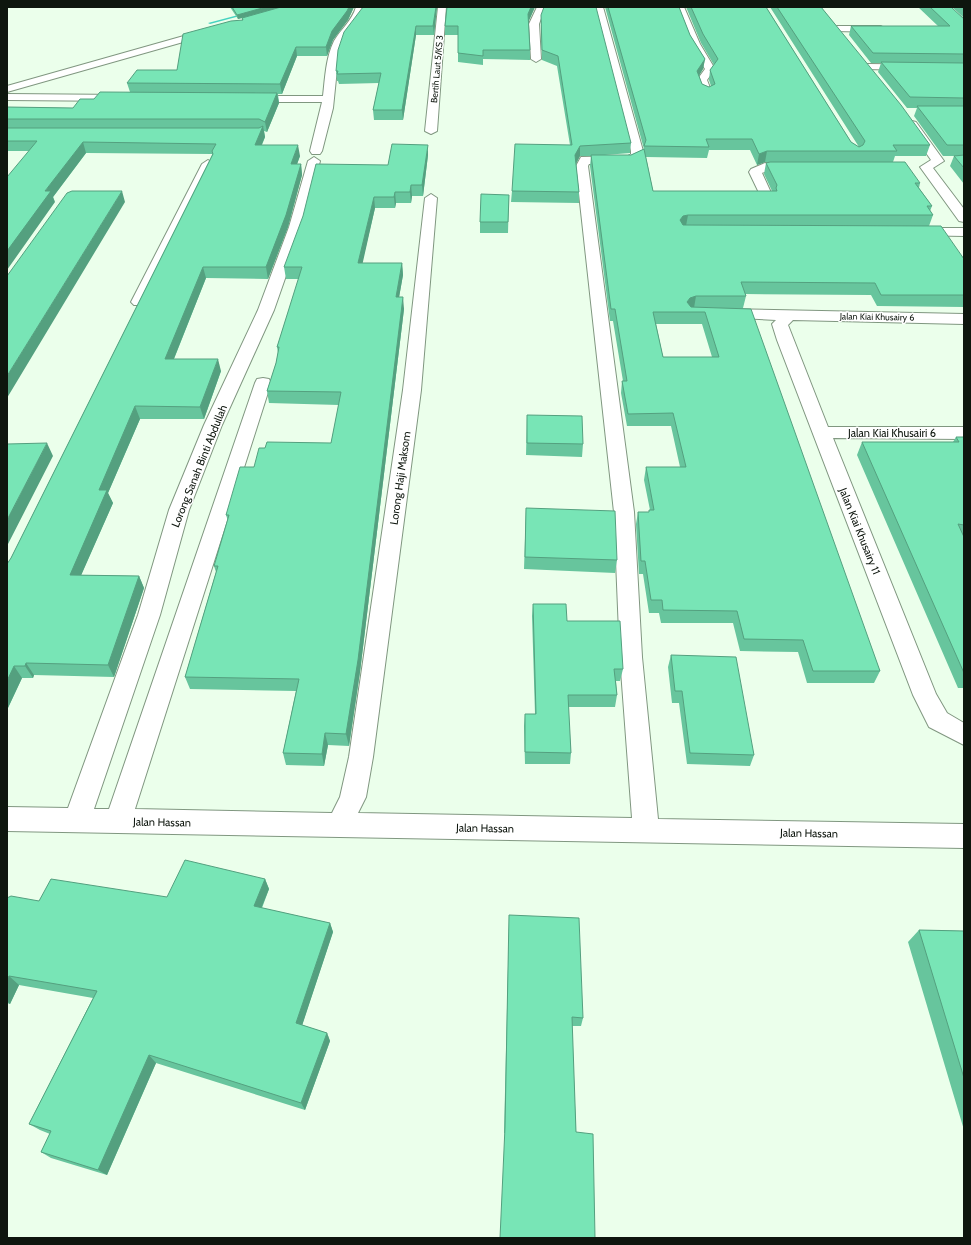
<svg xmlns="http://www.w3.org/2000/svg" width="971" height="1245" viewBox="0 0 971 1245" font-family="Cabin,sans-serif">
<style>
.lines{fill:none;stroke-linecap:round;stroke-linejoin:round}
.stream{fill:#45d3c0;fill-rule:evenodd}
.minor-casing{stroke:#809780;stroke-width:2}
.minor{fill:#fff;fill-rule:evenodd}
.wall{fill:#67c59d;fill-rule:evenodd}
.shaded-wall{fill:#54a07f}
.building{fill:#78e5b6;stroke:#54a07f;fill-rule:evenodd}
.labels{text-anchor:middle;stroke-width:3;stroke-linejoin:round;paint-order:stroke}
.far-street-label{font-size:9px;fill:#0e160e;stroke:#fff}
.street-label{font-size:11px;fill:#0e160e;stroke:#fff}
</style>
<rect width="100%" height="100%" fill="#ebffeb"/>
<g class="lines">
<path class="stream" d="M 268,7 L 274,7 L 210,24 L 208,23 Z"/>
<g class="minor-casing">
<path id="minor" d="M 356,7 L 364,7 L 363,15 L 344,41 L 338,59 L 333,108 L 322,151 L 320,154 L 312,154 L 310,151 L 322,102 L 248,102 L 243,99 L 248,96 L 323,96 C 325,78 326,57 334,41 C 341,29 352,21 356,7 Z
M 438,7 L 446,7 L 437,131 L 431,134 L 425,131 Z
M 537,7 L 545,7 L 539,24 L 541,59 L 536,62 L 531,59 L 529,24 Z
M 595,7 L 603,7 L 643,151 L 641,159 L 630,164 L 589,164 L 588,166 L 634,512 L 642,657 L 658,819 L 964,824 L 964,848 L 7,831 L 7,807 L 68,808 L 138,615 L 169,510 L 204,425 L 258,310 L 289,227 L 308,161 L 314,157 L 320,161 L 303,227 L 274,310 L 222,425 L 189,510 L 160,615 L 94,809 L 109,809 L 255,383 L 257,379 L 263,378 L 269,379 L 271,383 L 135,809 L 332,813 L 340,797 L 349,757 L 403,390 L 425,198 L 431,194 L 437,198 L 421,390 L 373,757 L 366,797 L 358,813 L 632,818 L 620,657 L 614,512 L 576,166 L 581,157 L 628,156 L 631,154 L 631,151 Z
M 676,7 L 684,7 L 700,44 L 715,69 L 707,80 L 712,93 L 711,95 L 707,96 L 702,93 L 697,80 L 705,69 L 690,44 Z
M 837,26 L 881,26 L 886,29 L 881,32 L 834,31 L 832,29 Z
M 212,28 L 217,31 L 215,33 L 7,92 L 7,86 Z
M 867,64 L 964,65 L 964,71 L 863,69 L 862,67 L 863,65 Z
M 7,94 L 126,95 L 131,98 L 126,101 L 7,100 Z
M 912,121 L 916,122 L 944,161 L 933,168 L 964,209 L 964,222 L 959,221 L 920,167 L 931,160 L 906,124 Z
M 208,160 L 214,164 L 147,302 L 144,305 L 134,305 L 131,302 L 202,164 Z
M 765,163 L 795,163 L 801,167 C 795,175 772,168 762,173 L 773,197 L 767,201 L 761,197 L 749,172 L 751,169 Z
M 915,228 L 964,228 L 964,236 L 910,235 L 908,232 L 910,229 Z
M 724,309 L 964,314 L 964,324 L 793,320 L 788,325 L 828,427 L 964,427 L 964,439 L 833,438 L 936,694 L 947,713 L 964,723 L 964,745 L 929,727 L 913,695 L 777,340 L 772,324 L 776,320 L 719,317 L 716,314 L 719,311 Z"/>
</g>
<use href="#minor" class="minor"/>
</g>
<path class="wall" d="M 230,7 L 354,7 L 348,20 L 333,40 L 327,56 L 297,56 L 282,94 L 278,94 L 279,103 L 267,132 L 264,131 L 265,137 L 262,145 L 300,156 L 297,164 L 301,164 L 302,175 L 288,227 L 268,279 L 206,278 L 174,359 L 221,371 L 204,419 L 140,419 L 108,493 L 113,503 L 81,575 L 139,576 L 144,588 L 114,677 L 34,675 L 33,678 L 22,678 L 7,710 L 11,558 L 212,155 L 212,154 L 86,153 L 53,197 L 55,202 L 29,151 L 7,151 L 7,107 L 73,108 L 94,99 L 130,92 L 127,83 L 177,70 L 242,20 L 242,18 L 238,19 Z
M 363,7 L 437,7 L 434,35 L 416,35 L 403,120 L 374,120 L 373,110 L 379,83 L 339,84 L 338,81 L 337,81 L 336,71 Z
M 447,7 L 535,7 L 528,22 L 530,50 L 530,60 L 483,59 L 483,65 L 458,62 L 458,35 L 445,35 L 445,26 Z
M 605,7 L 679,7 L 690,35 L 705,59 L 703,69 L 699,75 L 702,84 L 709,87 L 711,86 L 709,80 L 710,70 L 714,65 L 701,43 L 686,7 L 766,7 L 851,142 L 859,147 L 770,7 L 821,7 L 930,145 L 926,156 L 895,156 L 893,162 L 765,162 L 757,165 L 750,150 L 709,150 L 707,158 L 646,157 L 653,191 L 772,191 L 764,174 L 766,163 L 920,183 L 919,188 L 932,206 L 930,211 L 933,215 L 929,226 L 964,259 L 964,307 L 877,306 L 871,295 L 745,294 L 746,296 L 743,308 L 880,671 L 874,683 L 807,683 L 798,652 L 740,651 L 733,623 L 661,623 L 659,613 L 649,613 L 643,574 L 639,574 L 636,524 L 638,512 L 649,512 L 650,510 L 644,480 L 646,467 L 680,467 L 671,426 L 627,426 L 621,393 L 622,381 L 623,381 L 613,321 L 610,321 L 590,166 L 591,156 L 580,156 L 576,163 L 579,192 L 579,203 L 511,202 L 512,191 L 570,145 L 557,66 L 542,60 L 541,24 L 541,15 L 631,143 L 630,153 L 605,155 L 631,155 L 644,149 ZM 656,324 L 702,324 L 712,357 L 663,357 Z
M 918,7 L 951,7 L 964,19 L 964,184 L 950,166 L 954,156 L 943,156 L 914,116 L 917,108 L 907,108 L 878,72 L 881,63 L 871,63 L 849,35 L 851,26 L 938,26 Z
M 952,7 L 964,7 L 964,18 Z
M 428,155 L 423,196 L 412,196 L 411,203 L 396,203 L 395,208 L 375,208 L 362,263 L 402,263 L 403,275 L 399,297 L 404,309 L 360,672 L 349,746 L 328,745 L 324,766 L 286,765 L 283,753 L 296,691 L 190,689 L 185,677 L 216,572 L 214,566 L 228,521 L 226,515 L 265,448 L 331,443 L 339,405 L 269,403 L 267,391 L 276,363 L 278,353 L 277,347 L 299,279 L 286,279 L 284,267 L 388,165 Z
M 509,195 L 508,233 L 480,233 L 480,222 Z
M 527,415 L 583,444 L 582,457 L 526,455 Z
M 956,437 L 964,437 L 964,688 L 958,688 L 857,455 L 862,442 L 953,442 Z
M 526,508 L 617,560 L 615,573 L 524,569 Z
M 533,604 L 567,621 L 623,669 L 620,681 L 616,681 L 617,695 L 615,707 L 568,707 L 571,753 L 570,764 L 525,764 L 524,726 L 525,714 L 535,714 L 532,616 Z
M 671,655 L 754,755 L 750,766 L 687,764 L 679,703 L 672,703 L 668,667 Z
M 265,879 L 269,889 L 262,908 L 330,923 L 333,932 L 302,1025 L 327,1033 L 330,1041 L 305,1110 L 156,1063 L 107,1175 L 51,1158 L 41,1152 L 50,1134 L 40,1130 L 29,1124 L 93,998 L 19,985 L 10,1004 L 7,1003 L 7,898 L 39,901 L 167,897 Z
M 509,925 L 583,1018 L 581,1026 L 572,1026 L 576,1132 L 504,1133 Z
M 919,930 L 964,931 L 964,1130 L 908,942 Z"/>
<path class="shaded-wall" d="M 266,7 L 282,7 L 238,19 L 237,15 Z
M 349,7 L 354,7 L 348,20 L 333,40 L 327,56 L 326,47 L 332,31 Z
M 436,7 L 437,7 L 434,35 L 433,26 Z
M 531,7 L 535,7 L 528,23 L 528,14 Z
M 416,26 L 416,35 L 403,120 L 402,110 Z
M 296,47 L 297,56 L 282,94 L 280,84 Z
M 705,59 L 703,69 L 696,81 L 697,71 Z
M 277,93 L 279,103 L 267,132 L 265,122 Z
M 263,126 L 265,137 L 257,155 L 255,145 Z
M 83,142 L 86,153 L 53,197 L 55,202 L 7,270 L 7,251 L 45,191 Z
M 298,145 L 300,156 L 293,175 L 291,164 Z
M 428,145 L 428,155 L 423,196 L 422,185 Z
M 580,146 L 580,156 L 575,166 L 575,155 Z
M 767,151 L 765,162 L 757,165 L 759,154 Z
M 301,164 L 302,175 L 288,227 L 268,279 L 266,267 Z
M 411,185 L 412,196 L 411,203 L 410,192 Z
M 122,191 L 125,202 L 7,398 L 7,376 Z
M 395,192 L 396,203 L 395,208 L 394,197 Z
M 374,197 L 375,208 L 360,275 L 358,263 Z
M 688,215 L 686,226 L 681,228 L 680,220 L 683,216 Z
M 402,263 L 403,275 L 397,309 L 396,297 Z
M 203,267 L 206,278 L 169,371 L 165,359 Z
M 696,296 L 694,308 L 688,310 L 687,302 L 690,298 Z
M 403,297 L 404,309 L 360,672 L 349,746 L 346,734 Z
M 218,359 L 221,371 L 204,419 L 200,407 Z
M 135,406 L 140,419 L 108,493 L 113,503 L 76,587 L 70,575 L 99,490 Z
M 47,443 L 53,456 L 7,546 L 7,520 Z
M 139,576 L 144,588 L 114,677 L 108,665 Z
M 26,663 L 34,675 L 33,678 L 25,666 Z
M 14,666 L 22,678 L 7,710 L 7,681 Z
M 325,733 L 328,745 L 324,766 L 322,754 Z
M 265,879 L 269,889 L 258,916 L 254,906 Z
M 330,923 L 333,932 L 300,1032 L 296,1023 Z
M 9,976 L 19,985 L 10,1004 L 7,1001 L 7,980 Z
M 327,1033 L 330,1041 L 305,1110 L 301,1103 Z
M 149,1055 L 156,1063 L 107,1175 L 98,1170 Z"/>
<path class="building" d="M 232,7 L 266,7 L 237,15 Z
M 281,7 L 349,7 L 347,11 L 332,31 L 326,47 L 296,47 L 280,84 L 127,83 L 137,70 L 177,70 L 183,34 L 231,21 L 243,20 L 242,18 Z
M 363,7 L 436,7 L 433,26 L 416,26 L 402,110 L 373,110 L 381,73 L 337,74 L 338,71 L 336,71 L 338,50 L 344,32 Z
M 447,7 L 531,7 L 528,14 L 530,50 L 483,50 L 483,56 L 458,53 L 458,26 L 445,26 Z
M 544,7 L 596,7 L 631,143 L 580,146 L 575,155 L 579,192 L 512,191 L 515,144 L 572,145 L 558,56 L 542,50 L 541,15 Z
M 608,7 L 679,7 L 690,35 L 705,59 L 697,71 L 702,84 L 709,87 L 715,84 L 710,70 L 718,59 L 703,34 L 691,7 L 766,7 L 851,142 L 859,147 L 863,145 L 865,141 L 777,7 L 821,7 L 901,105 L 930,145 L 893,145 L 897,151 L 767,151 L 759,154 L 752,139 L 706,139 L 709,147 L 644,146 L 646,140 Z
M 930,7 L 951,7 L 964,19 L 964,54 L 873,53 L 851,26 L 950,26 Z
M 881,62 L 964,63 L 964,98 L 910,97 Z
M 100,92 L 277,93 L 265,122 L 259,119 L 7,119 L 7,107 L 73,108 L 80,99 L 94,99 Z
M 917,106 L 964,106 L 964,145 L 947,145 Z
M 263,126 L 255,145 L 298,145 L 291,164 L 301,164 L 286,215 L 266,267 L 203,267 L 165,359 L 218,359 L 200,407 L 135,406 L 99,490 L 107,490 L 70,575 L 139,576 L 108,665 L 26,663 L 25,666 L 14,666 L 7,681 L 7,564 L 11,558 L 213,154 L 212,151 L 216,144 L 83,142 L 45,191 L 51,191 L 7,251 L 7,177 L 37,141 L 7,141 L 7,128 L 259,128 Z
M 392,144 L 428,145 L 422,185 L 411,185 L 410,192 L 395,192 L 394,197 L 374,197 L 358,263 L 402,263 L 396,297 L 403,297 L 358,660 L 346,734 L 325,733 L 322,754 L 283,753 L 299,679 L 185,677 L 218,566 L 214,566 L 229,515 L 226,515 L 240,467 L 254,467 L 259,448 L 265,448 L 267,442 L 331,443 L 341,392 L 267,391 L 276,363 L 279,347 L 277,347 L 302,267 L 284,267 L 303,216 L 316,164 L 388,165 Z
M 644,149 L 653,191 L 777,191 L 776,188 L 777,185 L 766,163 L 770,162 L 905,162 L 920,183 L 915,183 L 932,206 L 927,206 L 933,215 L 688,215 L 683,216 L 680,220 L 683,225 L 941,226 L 964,259 L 964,295 L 881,295 L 875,283 L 741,282 L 746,296 L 696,296 L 690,298 L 687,302 L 691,307 L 751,309 L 880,671 L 813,671 L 803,640 L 744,639 L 737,611 L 663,610 L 662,600 L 651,600 L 645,561 L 641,561 L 638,512 L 649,512 L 649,510 L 654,510 L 646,467 L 686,467 L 673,413 L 628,414 L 622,381 L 627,381 L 615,309 L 611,309 L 591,155 L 631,155 ZM 653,312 L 705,312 L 719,357 L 663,357 Z
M 964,155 L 964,168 L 954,156 Z
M 72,191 L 122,191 L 7,376 L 7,276 L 67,193 Z
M 481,194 L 509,195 L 508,222 L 480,222 Z
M 527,415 L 582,416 L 583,444 L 527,443 Z
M 956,437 L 964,437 L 964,525 L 958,524 L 964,537 L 964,673 L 862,442 L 959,442 Z
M 47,443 L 7,520 L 7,444 Z
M 526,508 L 615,511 L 617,560 L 525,557 Z
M 533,604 L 566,604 L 567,621 L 620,621 L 623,669 L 614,669 L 617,695 L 568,695 L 571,753 L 525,752 L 525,714 L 536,714 Z
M 671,655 L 736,657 L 754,755 L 690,753 L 682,691 L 675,691 Z
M 185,860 L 265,879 L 254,906 L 330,923 L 296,1023 L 327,1033 L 301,1103 L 149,1055 L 98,1170 L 41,1152 L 51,1131 L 29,1124 L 97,991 L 9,976 L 7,980 L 7,898 L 11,896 L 39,901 L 51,879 L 167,897 Z
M 509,915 L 579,918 L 583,1018 L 572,1017 L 576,1132 L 593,1134 L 595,1238 L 500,1238 L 505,1127 Z
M 919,930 L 964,931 L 964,1078 Z"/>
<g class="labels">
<g class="far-street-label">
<text transform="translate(437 69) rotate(-85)" y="3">Bertih Laut 5/KS 3</text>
<text transform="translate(877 317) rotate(1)" y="3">Jalan Kiai Khusairy 6</text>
</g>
<g class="street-label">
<text x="892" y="437">Jalan Kiai Khusairi 6</text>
<text transform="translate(199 466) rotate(-68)" y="4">Lorong Sanah Binti Abdullah</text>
<text transform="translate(400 478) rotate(-82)" y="4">Lorong Haji Maksom</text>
<text transform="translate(860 531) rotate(68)" y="4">Jalan Kiai Khusairy 11</text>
<text transform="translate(162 822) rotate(1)" y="4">Jalan Hassan</text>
<text transform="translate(485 828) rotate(1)" y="4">Jalan Hassan</text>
<text transform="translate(809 833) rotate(1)" y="4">Jalan Hassan</text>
</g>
</g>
<rect width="971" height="1245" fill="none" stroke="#0e160e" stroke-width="16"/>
</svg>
